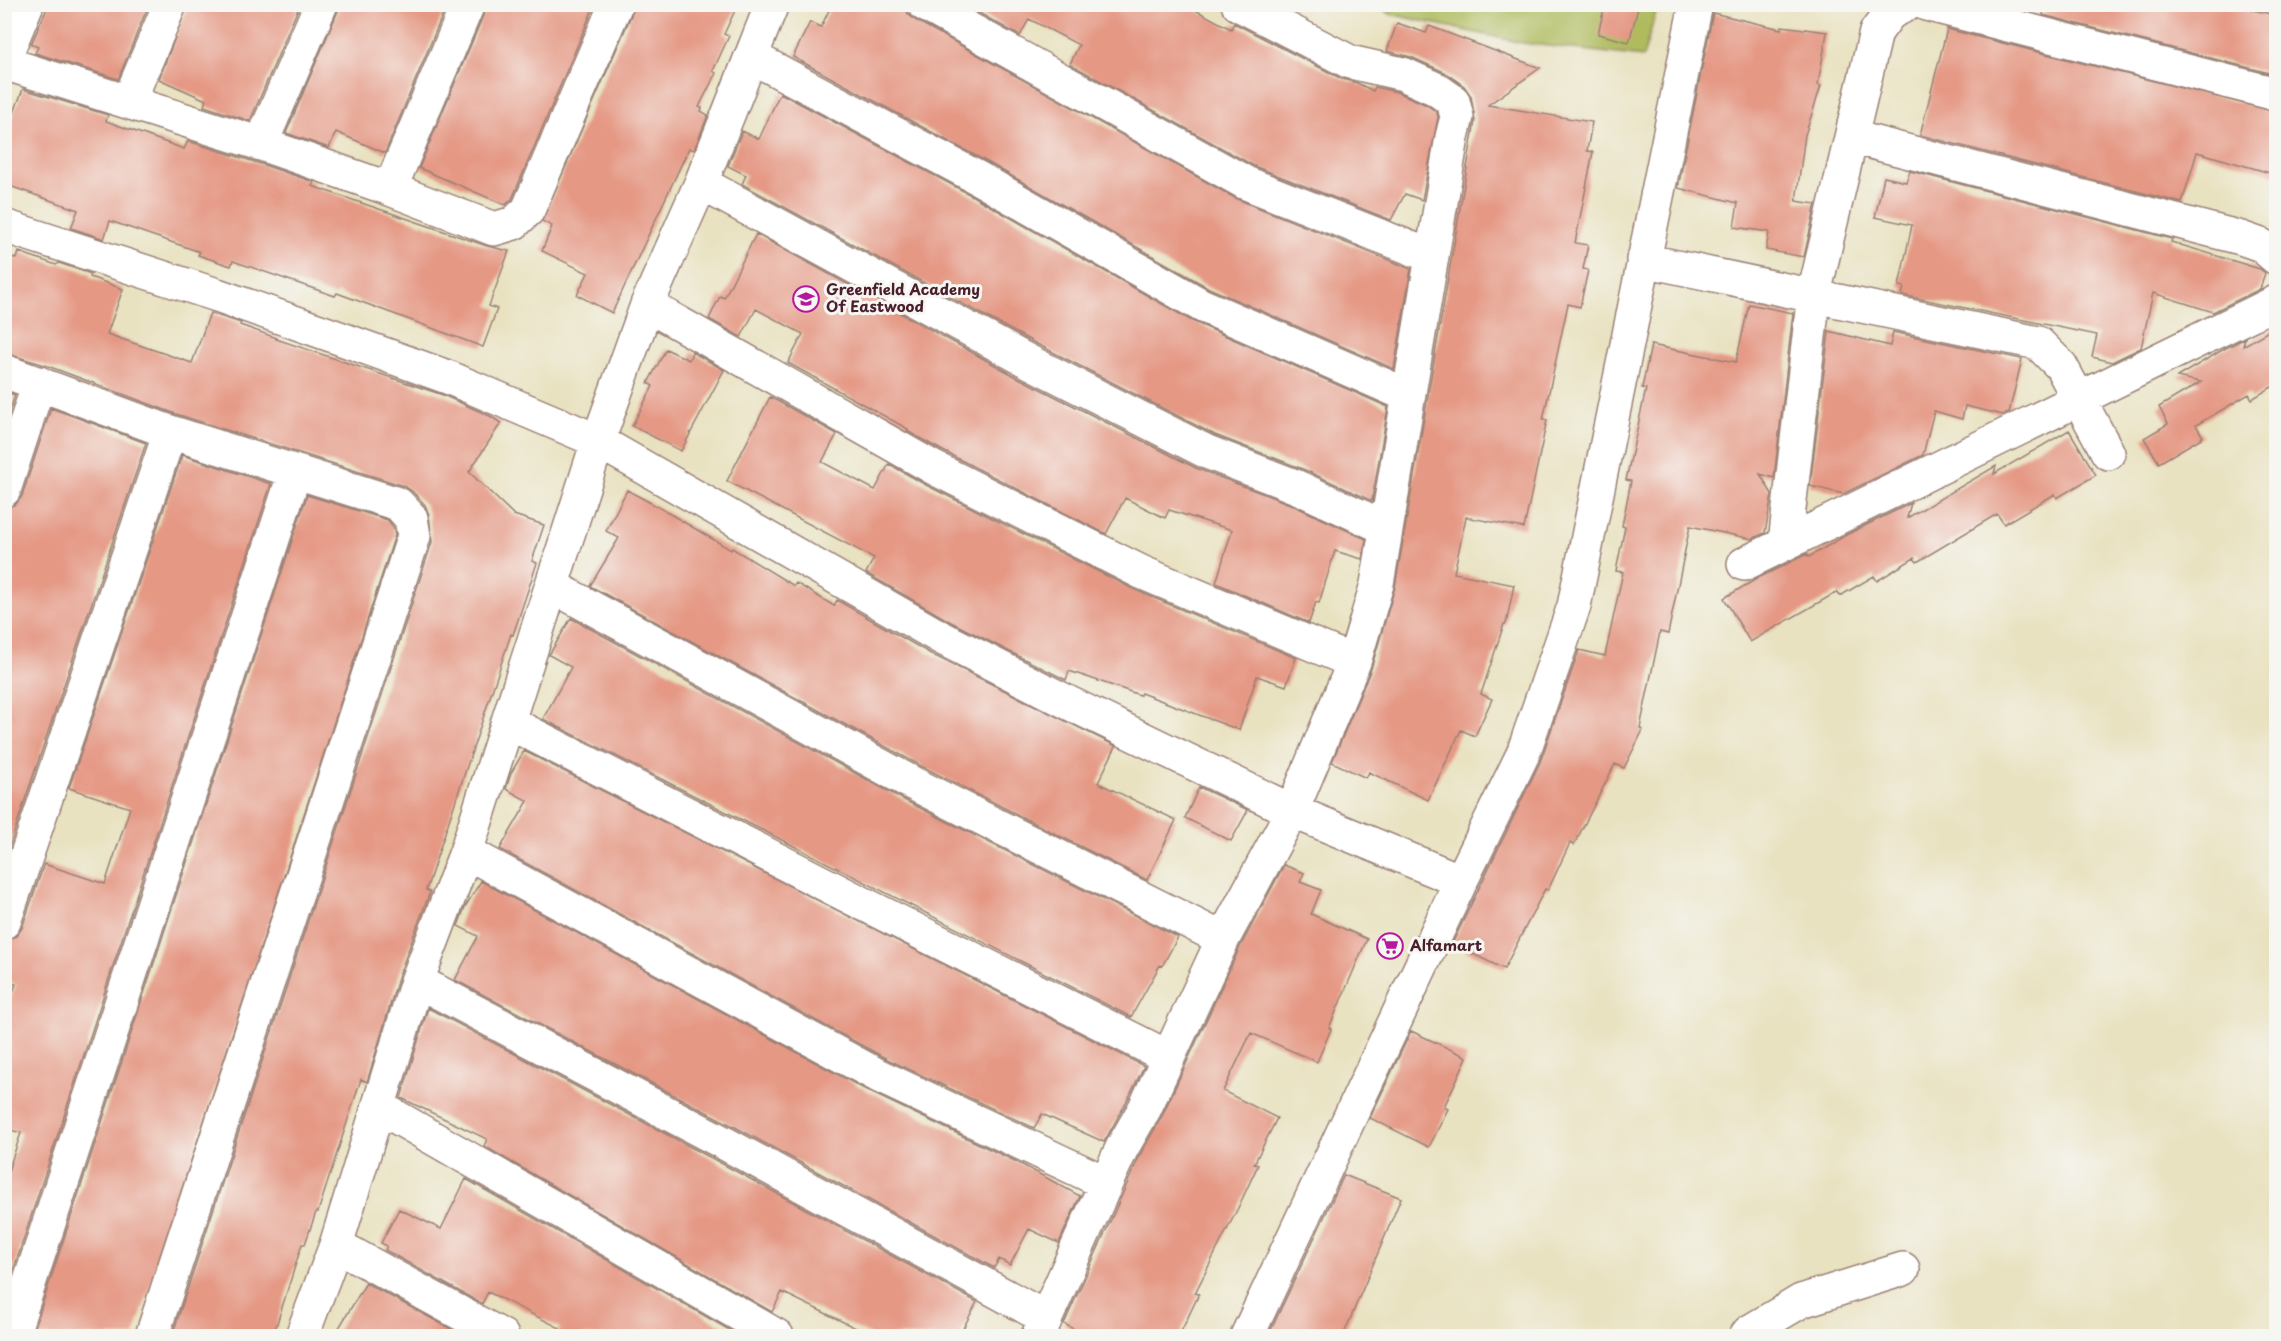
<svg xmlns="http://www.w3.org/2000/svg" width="2281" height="1341" viewBox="0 0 2281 1341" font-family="'Playpen Sans',sans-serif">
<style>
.green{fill:#afbb5d;stroke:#7c6d44;stroke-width:1.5}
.building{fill:#e59985}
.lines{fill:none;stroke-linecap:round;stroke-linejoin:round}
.minor-casing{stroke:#9a8076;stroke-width:36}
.minor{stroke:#fff;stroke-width:33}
.labels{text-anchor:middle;stroke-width:6;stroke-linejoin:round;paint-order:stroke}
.poi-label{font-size:15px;font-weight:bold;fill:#4a1f2b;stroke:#f6f6f2;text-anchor:start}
</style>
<rect width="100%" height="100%" fill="#f6f6f2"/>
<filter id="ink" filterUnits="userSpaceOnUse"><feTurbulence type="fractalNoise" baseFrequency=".0167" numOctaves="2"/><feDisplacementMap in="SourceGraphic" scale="12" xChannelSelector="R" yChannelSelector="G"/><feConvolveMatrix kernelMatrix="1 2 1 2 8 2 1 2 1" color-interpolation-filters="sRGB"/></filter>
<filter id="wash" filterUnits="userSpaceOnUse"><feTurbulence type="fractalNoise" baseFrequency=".008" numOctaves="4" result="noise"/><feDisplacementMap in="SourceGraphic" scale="24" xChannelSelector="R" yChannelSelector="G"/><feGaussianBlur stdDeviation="1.35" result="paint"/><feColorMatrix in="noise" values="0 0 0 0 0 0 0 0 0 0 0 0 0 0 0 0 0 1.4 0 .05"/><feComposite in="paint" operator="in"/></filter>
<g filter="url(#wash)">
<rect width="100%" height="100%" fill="#e9e2c1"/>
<path class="green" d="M 1377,5 L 1658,5 L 1643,57 L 1523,43 L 1390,14 Z"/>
<g id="blocks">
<path class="building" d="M 49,4 L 149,4 L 118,79 L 35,53 L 38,47 L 31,44 Z
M 188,4 L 300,4 L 250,121 L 204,106 L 206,100 L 159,79 Z
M 339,4 L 447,4 L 385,153 L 336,132 L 329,148 L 286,133 L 338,11 Z
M 486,4 L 595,4 L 512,199 L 505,205 L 419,168 L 485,11 Z
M 634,4 L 738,4 L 724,34 L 729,36 L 713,71 L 716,73 L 699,107 L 702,108 L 701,111 L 708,115 L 694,150 L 689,148 L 612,313 L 577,295 L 588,273 L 542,251 L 552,226 L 542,221 L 633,11 Z
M 832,4 L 905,4 L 908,14 L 915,20 L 1237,199 L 1411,269 L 1394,369 L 1209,288 L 987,162 L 793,57 L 810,22 L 821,27 Z
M 963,4 L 1184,4 L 1231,29 L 1234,23 L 1342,79 L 1357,83 L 1373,91 L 1375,87 L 1397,92 L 1427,105 L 1437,112 L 1438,117 L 1422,200 L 1405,194 L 1391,220 L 1254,166 L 1070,64 L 1079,45 L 1029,19 L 1020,36 Z
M 1605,4 L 1639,4 L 1629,42 L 1598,34 Z
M 2045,4 L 2253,4 L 2252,10 L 2277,15 L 2277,75 L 2043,15 Z
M 1713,13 L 1781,29 L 1782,26 L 1827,32 L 1818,85 L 1821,86 L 1805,135 L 1796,201 L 1816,204 L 1804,257 L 1766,250 L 1769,232 L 1734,227 L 1738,203 L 1678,188 Z
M 1397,23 L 1426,33 L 1429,26 L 1540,68 L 1488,105 L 1592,122 L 1587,151 L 1593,152 L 1575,243 L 1588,245 L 1583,269 L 1588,270 L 1580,307 L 1568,304 L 1543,420 L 1547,420 L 1524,528 L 1466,517 L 1454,573 L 1514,585 L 1506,624 L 1504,624 L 1481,694 L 1492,699 L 1475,736 L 1461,730 L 1428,800 L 1369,772 L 1366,778 L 1332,762 L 1371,669 L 1395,587 L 1475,121 L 1471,96 L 1464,86 L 1444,72 L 1411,57 L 1387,51 Z
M 1947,29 L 2277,112 L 2277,175 L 2197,152 L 2182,203 L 1920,135 Z
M 23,89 L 108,115 L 106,121 L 184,149 L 188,141 L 255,162 L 314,182 L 312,186 L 487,246 L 509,251 L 489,306 L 497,309 L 483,347 L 337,293 L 335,296 L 233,261 L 231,266 L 198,255 L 200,252 L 110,221 L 104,239 L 71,228 L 78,210 L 4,184 L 4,139 Z
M 780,93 L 969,194 L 1192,321 L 1388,407 L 1372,501 L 1305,470 L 1215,435 L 1033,342 L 742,184 L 746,175 L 728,166 L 742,131 L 759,139 Z
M 1910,171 L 2172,239 L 2171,242 L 2260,269 L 2265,273 L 2260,289 L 2213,312 L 2153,293 L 2141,348 L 2112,362 L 2092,357 L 2097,335 L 1902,295 L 1904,287 L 1899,286 L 1912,225 L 1875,217 L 1884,177 L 1906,182 Z
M 756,234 L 1015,376 L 1198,469 L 1290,504 L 1366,539 L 1362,559 L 1335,551 L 1319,603 L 1316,602 L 1309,623 L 1216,583 L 1232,530 L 1169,510 L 1165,518 L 1125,498 L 1106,534 L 943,451 L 907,431 L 908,429 L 788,363 L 803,334 L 756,309 L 741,337 L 709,319 L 720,296 L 724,298 Z
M 19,252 L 56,265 L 59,263 L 91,274 L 90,277 L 123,289 L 107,334 L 192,363 L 210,313 L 241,323 L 240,325 L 277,338 L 276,339 L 443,395 L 490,416 L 501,423 L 469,472 L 514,515 L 544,525 L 532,561 L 537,563 L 513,635 L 511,634 L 426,890 L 430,892 L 399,975 L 367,1082 L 361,1079 L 318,1212 L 316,1212 L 305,1244 L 302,1244 L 273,1336 L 172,1336 L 432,542 L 429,515 L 425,505 L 412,491 L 404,486 L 176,414 L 45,365 L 4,353 L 4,254 L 17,259 Z
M 1749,304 L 1793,313 L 1774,478 L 1760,474 L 1772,494 L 1765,533 L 1752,539 L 1690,526 L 1668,634 L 1660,632 L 1640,728 L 1643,730 L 1624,768 L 1615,764 L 1574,845 L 1570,843 L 1548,890 L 1545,889 L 1504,969 L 1452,944 L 1540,762 L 1579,650 L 1605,656 L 1623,572 L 1616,571 L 1625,527 L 1622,526 L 1631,481 L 1626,480 L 1646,389 L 1642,388 L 1651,345 L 1736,362 Z
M 2277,326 L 2277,384 L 2252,399 L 2249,394 L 2196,425 L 2203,437 L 2159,463 L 2144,438 L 2168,424 L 2159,407 L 2201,382 L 2177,377 L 2224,349 L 2245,338 L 2243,346 Z
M 1829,331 L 1890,346 L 1893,332 L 2022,359 L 2009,413 L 2003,415 L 1965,406 L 1962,419 L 1934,411 L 1923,455 L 1843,494 L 1810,486 Z
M 666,349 L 689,360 L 692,352 L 724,370 L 681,451 L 632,426 L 653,386 L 648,383 Z
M 4,391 L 15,395 L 4,428 Z
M 770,397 L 837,434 L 822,462 L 875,490 L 889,464 L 926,485 L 1133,589 L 1296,658 L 1286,686 L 1257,676 L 1239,730 L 1141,693 L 1140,695 L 1069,671 L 1066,680 L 949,621 L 866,573 L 874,558 L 727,481 Z
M 51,408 L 146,443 L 4,862 L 4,508 L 16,504 L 22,496 Z
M 2069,430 L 2096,475 L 2057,498 L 2055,494 L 2004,524 L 1997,514 L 1917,562 L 1914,558 L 1877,581 L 1874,576 L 1840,596 L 1837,592 L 1750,642 L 1724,598 L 1758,578 L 1807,554 L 1809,557 L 1846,535 L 1911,503 L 1907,518 L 1996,466 L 1994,474 Z
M 182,455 L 271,484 L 4,1299 L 4,1183 L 21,1133 L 4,1128 L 4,1017 L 16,984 L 4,982 L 4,940 L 16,936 L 22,928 L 44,864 L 105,884 L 130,808 L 69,788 Z
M 627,490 L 660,508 L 731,550 L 732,548 L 794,586 L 796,583 L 834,606 L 837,600 L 931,654 L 1116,746 L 1098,783 L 1176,820 L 1147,880 L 923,767 L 590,586 L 619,538 L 606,531 Z
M 307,495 L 388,520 L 393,527 L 395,535 L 134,1336 L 32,1336 Z
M 571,618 L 906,801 L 1178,937 L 1162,966 L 1160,965 L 1131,1017 L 543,719 L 571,667 L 549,655 Z
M 524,751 L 1144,1066 L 1128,1099 L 1104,1142 L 1042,1114 L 1034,1128 L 887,1059 L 500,849 L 528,801 L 506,789 L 511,773 Z
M 1199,787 L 1248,810 L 1231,841 L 1185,818 Z
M 1284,865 L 1304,873 L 1300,882 L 1321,890 L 1311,914 L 1367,939 L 1329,1028 L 1331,1029 L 1317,1062 L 1251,1033 L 1223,1091 L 1277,1118 L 1254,1164 L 1258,1165 L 1237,1210 L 1195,1293 L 1199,1294 L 1179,1336 L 1086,1336 L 1064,1324 L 1139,1157 L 1162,1116 L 1240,947 Z
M 481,881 L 870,1092 L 1017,1162 L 1080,1196 L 1059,1243 L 1029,1229 L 1010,1265 L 999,1259 L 994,1268 L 735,1127 L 455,980 L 478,936 L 458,926 L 465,907 Z
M 428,1008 L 717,1161 L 977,1302 L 959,1336 L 872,1336 L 782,1292 L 772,1312 L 484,1146 L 487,1139 L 401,1098 Z
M 1411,1031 L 1467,1057 L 1444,1107 L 1448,1109 L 1429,1147 L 1370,1118 Z
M 1344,1175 L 1401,1198 L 1343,1336 L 1268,1336 Z
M 466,1179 L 740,1336 L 556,1336 L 560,1328 L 488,1292 L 482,1304 L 385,1250 L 387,1246 L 381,1243 L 399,1209 L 441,1229 Z
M 366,1283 L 464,1336 L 334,1336 Z"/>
</g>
</g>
<g filter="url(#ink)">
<use href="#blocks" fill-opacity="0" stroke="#9a8076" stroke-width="1.5"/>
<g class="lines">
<g class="minor-casing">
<path id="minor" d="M 924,4 L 1246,183 L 1431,256
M 1926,4 L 2276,94
M 752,57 L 978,178 L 1201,305 L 1407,395
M 4,59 L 27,4
M 4,63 L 261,144 L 390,189 L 494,229 L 514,223 L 528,210 L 616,4
M 129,101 L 170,4
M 1852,137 L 2241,238 L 2261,245 L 2276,258
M 261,144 L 321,4
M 701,183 L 1024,359 L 1207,452 L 1297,487 L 1386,528
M 390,189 L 468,4
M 4,226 L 217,295 L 328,334 L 450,378 L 598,441 L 940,637 L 1071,704 L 1292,811 L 1461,881
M 1643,260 L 2038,343 L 2061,366 L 2108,453
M 647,305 L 934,468 L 1141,572 L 1354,662
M 4,371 L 170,432 L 398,504 L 411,518 L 414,536 L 152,1336
M 4,490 L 39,383
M 1785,543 L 1814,294 L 1876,32 L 1890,13 L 1908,4
M 1744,564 L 2276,302
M 552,586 L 914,784 L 1223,939
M 508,722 L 850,897 L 1168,1057
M 466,852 L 879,1076 L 1106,1183
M 4,922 L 170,432
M 417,981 L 726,1144 L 1046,1318
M 379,1107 L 777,1336
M 336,1245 L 502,1336
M 12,1336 L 295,472
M 302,1336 L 336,1245 L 417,981 L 466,852 L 598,441 L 647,305 L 701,183 L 772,4
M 1038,1336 L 1106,1183 L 1122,1148 L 1145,1108 L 1223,939 L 1292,811 L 1354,662 L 1377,584 L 1452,137 L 1457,117 L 1453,101 L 1436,89 L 1403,74 L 1350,62 L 1238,4
M 1247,1336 L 1461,881 L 1523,754 L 1574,606 L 1696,4
M 1746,1336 L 1749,1332 L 1801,1301 L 1903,1269"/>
</g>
<use href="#minor" class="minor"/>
</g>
</g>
<defs>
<g id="school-ring" transform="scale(1.35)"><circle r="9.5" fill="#f6f6f2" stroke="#b5179e" stroke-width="1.5"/><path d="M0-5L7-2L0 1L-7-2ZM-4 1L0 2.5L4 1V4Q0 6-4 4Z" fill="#b5179e"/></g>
<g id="supermarket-ring" transform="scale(1.35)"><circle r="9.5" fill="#f6f6f2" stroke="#b5179e" stroke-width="1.5"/><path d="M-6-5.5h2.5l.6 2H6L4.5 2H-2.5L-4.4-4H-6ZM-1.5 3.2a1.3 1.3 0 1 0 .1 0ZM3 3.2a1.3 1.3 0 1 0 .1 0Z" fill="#b5179e"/></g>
</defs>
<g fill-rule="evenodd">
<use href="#school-ring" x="806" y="299"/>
<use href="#supermarket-ring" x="1390" y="946"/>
</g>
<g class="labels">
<g class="poi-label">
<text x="826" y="295">Greenfield Academy<tspan x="826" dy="17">Of Eastwood</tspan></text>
<text x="1410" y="951">Alfamart</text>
</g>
</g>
<rect width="2281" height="1341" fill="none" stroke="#f6f6f2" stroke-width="24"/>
</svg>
